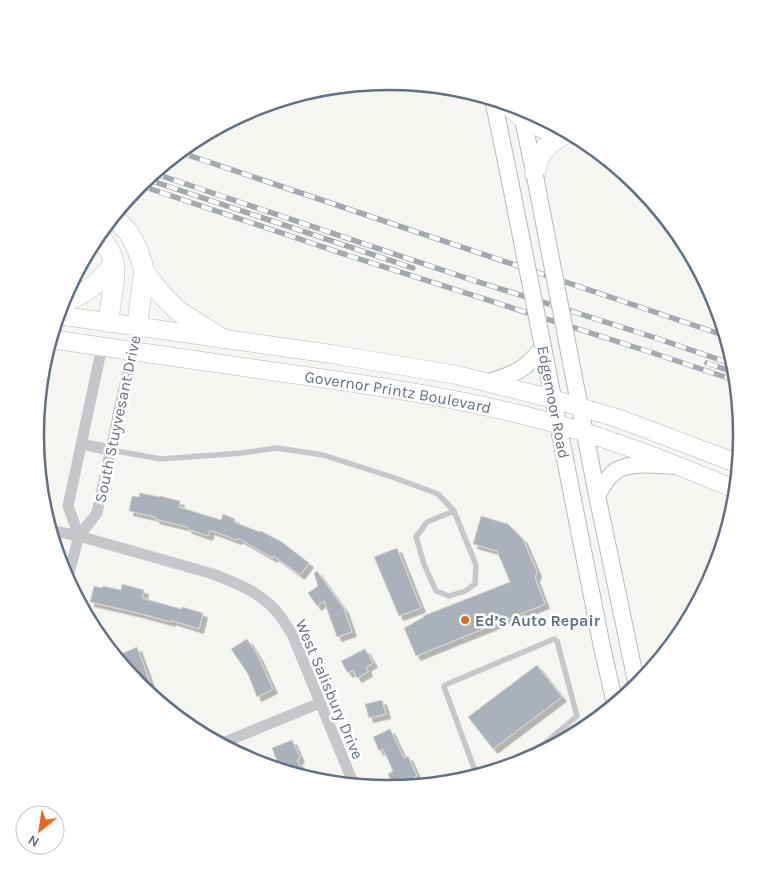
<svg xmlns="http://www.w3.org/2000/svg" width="777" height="870" viewBox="0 0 777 870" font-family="Karla,sans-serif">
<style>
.building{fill:#aab1b8;stroke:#d6d6d4;filter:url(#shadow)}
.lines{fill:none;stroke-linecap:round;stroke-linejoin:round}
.secondary-casing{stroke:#b7bac0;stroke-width:18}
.primary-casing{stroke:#b5b8bd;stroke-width:19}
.highway-casing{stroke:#b7b9bd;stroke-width:21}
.lane{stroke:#c5c7cb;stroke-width:5.5}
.street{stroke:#c5c7cb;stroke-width:11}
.secondary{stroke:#fff;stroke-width:16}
.primary{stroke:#fff;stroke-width:18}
.highway{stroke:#fff;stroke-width:20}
.rail-casing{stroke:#a4a9b0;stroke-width:5.5}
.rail{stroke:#fff;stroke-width:4;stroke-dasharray:11;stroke-linecap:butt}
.secondary-bridge-casing{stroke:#b7bac0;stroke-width:18;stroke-linecap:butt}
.secondary-bridge{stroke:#fff;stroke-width:16}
.poi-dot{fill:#ea671c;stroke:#fff;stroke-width:2}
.labels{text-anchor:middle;stroke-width:5;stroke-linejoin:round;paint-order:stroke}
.street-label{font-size:16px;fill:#637184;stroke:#fff}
.poi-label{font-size:16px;font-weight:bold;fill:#637184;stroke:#fff;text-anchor:start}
.rim{fill:none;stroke:#637184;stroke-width:2.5}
</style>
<defs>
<filter id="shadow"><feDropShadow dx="4.5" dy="4.5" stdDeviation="0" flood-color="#0004"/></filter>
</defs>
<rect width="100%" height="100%" fill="#f5f5f1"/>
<path class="building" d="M 140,493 L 160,497 L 160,496 L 180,501 L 179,507 L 221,520 L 223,514 L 235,519 L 234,522 L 260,532 L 261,531 L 282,542 L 309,563 L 300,575 L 274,556 L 273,558 L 238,538 L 237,540 L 210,530 L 208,536 L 188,529 L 188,527 L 155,519 L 155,517 L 129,511 L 132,496 L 139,497 Z
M 481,516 L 508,524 L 523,539 L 537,572 L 535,578 L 545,604 L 416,656 L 404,628 L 424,617 L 423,616 L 510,582 L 497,551 L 473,544 Z
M 397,548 L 421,608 L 399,616 L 374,557 Z
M 317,571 L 344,609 L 352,632 L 337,637 L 324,601 L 317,606 L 308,593 L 318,586 L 314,573 Z
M 122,584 L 144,590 L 142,598 L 181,609 L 182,607 L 203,613 L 199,629 L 171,620 L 171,622 L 138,613 L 90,602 L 94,586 L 102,588 L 103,586 L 121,590 Z
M 247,639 L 258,656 L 273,689 L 257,697 L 248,674 L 231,649 Z
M 137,647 L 156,699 L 138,685 L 128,672 L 121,654 Z
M 365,649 L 373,663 L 366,667 L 368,672 L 357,678 L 353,670 L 348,673 L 341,661 Z
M 537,665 L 562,697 L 493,749 L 468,717 Z
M 382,700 L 386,714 L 369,718 L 365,704 Z
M 390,729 L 404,758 L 408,756 L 417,776 L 394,787 L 388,774 L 393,771 L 383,749 L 379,751 L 373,737 Z
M 292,740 L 300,758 L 297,760 L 305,777 L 280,770 L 272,748 Z"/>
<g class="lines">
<g class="secondary-casing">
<path id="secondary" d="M 493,99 L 508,171
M 521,110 L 535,176
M 543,347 L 602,647 L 615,704
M 570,357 L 597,495 L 637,686
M 489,382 C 517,373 524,371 543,347
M 597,495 C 602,488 606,479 613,473 C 627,461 657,465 674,466"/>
</g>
<g class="primary-casing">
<g id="primary">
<path d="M 57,315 L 331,354 L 457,375 L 553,399 L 620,419 L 739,464"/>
<path id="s1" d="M 50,339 C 123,350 197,360 270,371 C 356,383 443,395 527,416 C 599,434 668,461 737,490"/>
</g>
</g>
<g class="highway-casing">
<path id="highway" d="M 508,104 C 524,122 546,132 569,133
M 535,176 C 536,155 549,140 568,133
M 113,216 L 129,233 L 137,248 L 142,262 L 144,272 L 137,326
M 98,235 C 103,241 108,247 111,254 C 119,271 110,303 108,322
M 144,272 L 162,295 L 178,311 L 221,338
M 61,302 C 87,294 97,284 114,264"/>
</g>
<path class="lane" d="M 111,450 L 161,459 L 242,453 L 277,448 L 323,455 L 392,477 L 438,494 L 454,511 L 476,565 L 475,584 L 465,591 L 449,596 L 436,591 L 424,564 L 416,537 L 427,522 L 454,511
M 556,734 L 562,741
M 477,776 L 444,687 L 445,685 L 554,639 L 557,641 L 577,716 L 523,762"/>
<path class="street" d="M 81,444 L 111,450
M 50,530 L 79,536 L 213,574 C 239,584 264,594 281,617 C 285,623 288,628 292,634 L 354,785
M 79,536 L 68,506 L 102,347
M 67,580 L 79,536 L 97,513 L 132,351
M 220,744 L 320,703"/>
<use href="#secondary" class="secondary"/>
<use href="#primary" class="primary"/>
<use href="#highway" class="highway"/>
<g class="rail-casing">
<path id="rail" d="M 179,152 L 726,336
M 153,173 L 463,277 L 656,338 L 735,365
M 146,179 L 413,268
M 139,185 L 350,256 L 650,352 L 737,381
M 707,363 L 736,373"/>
</g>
<use href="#rail" class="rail"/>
<g class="secondary-bridge-casing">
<path id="secondary-bridge" d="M 508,171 L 543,347
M 535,176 L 570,357"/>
</g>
<use href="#secondary-bridge" class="secondary-bridge"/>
</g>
<circle class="poi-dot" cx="465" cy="620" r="5"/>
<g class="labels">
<g class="street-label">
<text dy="6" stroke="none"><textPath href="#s1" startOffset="352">Governor Printz Boulevard</textPath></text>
<text transform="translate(554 402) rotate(79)" y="6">Edgemoor Road</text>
<text transform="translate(117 419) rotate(-78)" y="6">South Stuyvesant Drive</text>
<text transform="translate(330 689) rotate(67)" y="6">West Salisbury Drive</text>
</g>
<g class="poi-label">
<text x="475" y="626">Ed’s Auto Repair</text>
</g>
</g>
<path d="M0 0H777V870H0ZM388 90H389A344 344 0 0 1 733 434V436A344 344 0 0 1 389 780H388A344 344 0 0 1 44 436V434A344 344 0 0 1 388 90Z" fill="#fff" fill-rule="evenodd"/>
<path class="rim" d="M388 90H389A344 344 0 0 1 733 434V436A344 344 0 0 1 389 780H388A344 344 0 0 1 44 436V434A344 344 0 0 1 388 90Z"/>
<g transform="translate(40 830) rotate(210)"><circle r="24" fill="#ffffff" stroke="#c1c6ce"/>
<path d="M0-4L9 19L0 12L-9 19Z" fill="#ea671c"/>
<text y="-8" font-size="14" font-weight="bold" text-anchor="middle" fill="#637184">N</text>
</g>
</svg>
